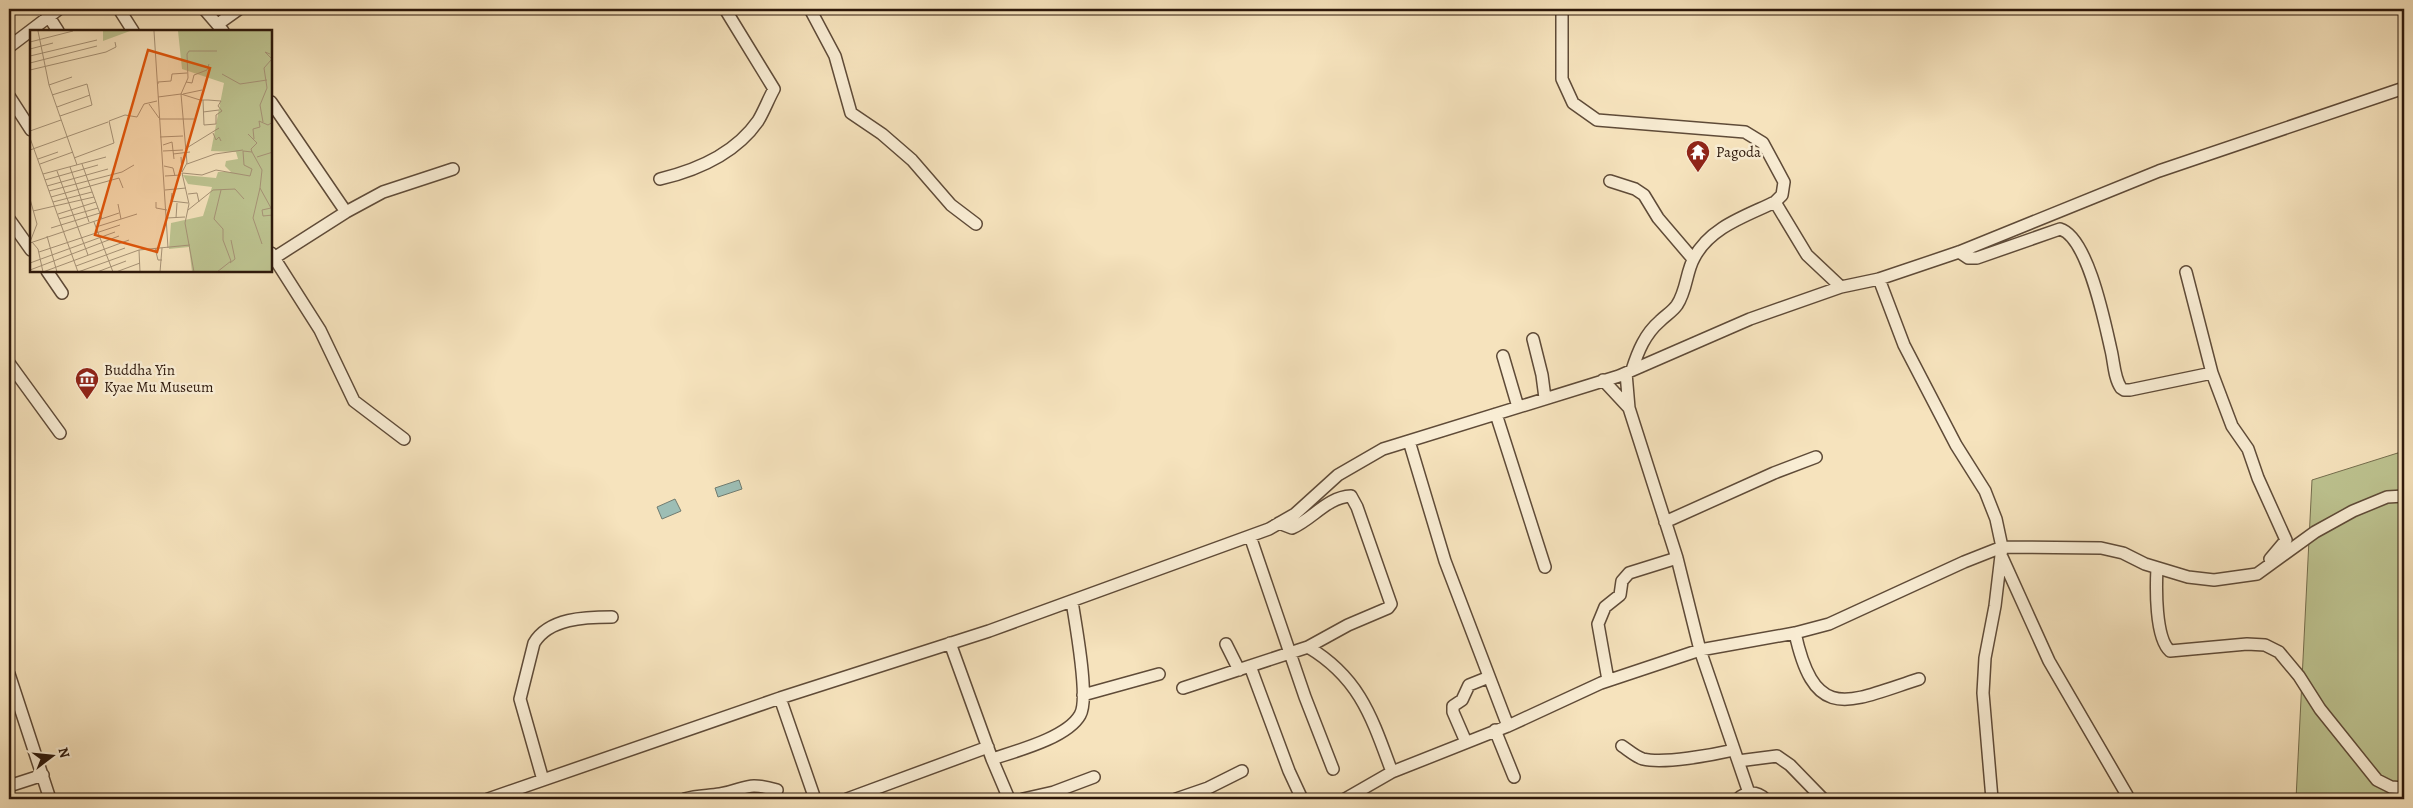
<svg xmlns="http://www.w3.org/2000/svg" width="2413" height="808" viewBox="0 0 2413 808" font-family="Alegreya,serif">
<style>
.green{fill:#bdc390;stroke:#756e4e}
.water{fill:#9dbeb5;stroke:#707c71}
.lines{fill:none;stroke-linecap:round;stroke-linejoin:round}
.minor-casing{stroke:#5f4b38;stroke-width:14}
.minor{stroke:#f9edd4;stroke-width:11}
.labels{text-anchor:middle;stroke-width:5;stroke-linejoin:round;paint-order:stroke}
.poi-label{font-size:15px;fill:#2d180b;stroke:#f9edd4;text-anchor:start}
.inset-road{fill:none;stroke:#a69276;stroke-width:1}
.view{fill:#df560c;fill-opacity:0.15;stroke:#df560c;stroke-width:2.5}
.inset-edge{fill:none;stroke:#2d180b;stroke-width:2.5}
</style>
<rect width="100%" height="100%" fill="#f6e3bd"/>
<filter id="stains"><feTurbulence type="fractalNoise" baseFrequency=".004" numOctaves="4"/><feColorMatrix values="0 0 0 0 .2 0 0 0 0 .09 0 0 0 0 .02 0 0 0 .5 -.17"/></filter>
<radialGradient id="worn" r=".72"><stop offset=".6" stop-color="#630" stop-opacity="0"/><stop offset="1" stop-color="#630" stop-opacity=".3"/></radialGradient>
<path class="green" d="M 2404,451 L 2404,799 L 2296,799 L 2312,480 Z"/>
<path class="water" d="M 739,480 L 742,489 L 718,497 L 715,488 Z
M 675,499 L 681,511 L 662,519 L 657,507 Z"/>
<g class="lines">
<g class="minor-casing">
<path id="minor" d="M 44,9 L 58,31
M 119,9 L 133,31
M 204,9 L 223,31
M 810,9 L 835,56 L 851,113 L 882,134 L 912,160 L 951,205 L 976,224
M 1562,9 L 1562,79 L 1573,103 L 1597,120 L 1745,132 L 1763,143 L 1784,182 L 1782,195 L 1775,202 L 1807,255 L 1841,287
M 218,24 L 239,9
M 9,47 L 59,9
M 9,96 L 31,130
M 271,102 L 346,212
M 660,179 C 698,170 735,154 758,121 C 764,111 768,100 774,89 L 725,9
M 1610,181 L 1635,189 L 1644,195 L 1658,218 L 1693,259
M 9,219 L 31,250
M 1959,252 L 1968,258 L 1977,258 L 2060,229 C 2088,237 2105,324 2111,350 C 2114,362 2114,378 2121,388 L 2124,390 L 2130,390 L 2212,373 L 2232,426 L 2248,449 L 2258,478 L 2286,540 L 2270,559
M 271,253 L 320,330 L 354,401 L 404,439
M 274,258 L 346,212 L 383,192 L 453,169
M 47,271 L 62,293
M 2186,272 L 2212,373
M 1879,279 L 1904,345 L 1956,445 L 1985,491 L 1996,519 L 2002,547 L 1995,606 L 1985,658 L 1983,693 L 1992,799
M 1533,339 L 1542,375 L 1545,398
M 1503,356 L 1518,407
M 9,363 L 60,433
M 1632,370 C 1638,351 1645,334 1660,321 C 1666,315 1672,312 1677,305 C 1687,290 1686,272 1694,258 C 1710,227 1746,216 1775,202
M 1626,373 L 1629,408 L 1677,558 L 1700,650 L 1749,793
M 1603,380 L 1629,408
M 1496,414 L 1545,567
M 1409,441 L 1445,561 L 1508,726
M 1665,522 L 1774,473 L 1816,457
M 1250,536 L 1305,697 L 1333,769
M 2001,555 L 2049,661 L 2127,795
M 2157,568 C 2156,587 2155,638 2170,651 L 2247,644 L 2265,645 L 2279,652 L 2299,676 L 2320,709 L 2377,780 L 2391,787 L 2404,788
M 1795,633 C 1815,724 1848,702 1919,679
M 950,643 L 992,759 L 1009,799
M 1226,644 L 1239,670
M 1308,647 C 1360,678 1372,718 1392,772
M 1250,666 L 1289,771 L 1302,799
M 9,674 L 50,799
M 1608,680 L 1598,624 L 1605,607 L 1620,595 L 1622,581 L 1629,573 L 1677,558
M 1183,688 L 1308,647 L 1348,625 L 1388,608 L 1391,604 L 1357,507 L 1351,496 C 1327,497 1313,519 1292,528 L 1279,523
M 1083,695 L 1159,674
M 780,698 L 815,799
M 1495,730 L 1514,777
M 1466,742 L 1453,712 L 1453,706 L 1462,700 L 1469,685 L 1489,677
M 1622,746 C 1628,750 1636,757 1643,759 C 1664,764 1712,755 1734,750
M 992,759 C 1016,751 1067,738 1080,715 C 1090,699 1075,622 1072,601
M 1738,761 L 1777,756 L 1790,765 L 1823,799
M 543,780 L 520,699 L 534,643 C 549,618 585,617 612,617
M 9,786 L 43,775
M 488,799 L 780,698 L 989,631 L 1269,529 L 1295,514 L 1338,475 L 1383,449 L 1619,376 L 1750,319 L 1841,287 L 1879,279 L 1959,252 L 2159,171 L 2404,88
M 685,799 C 697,795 708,796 720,794 C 748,789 745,781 777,790
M 847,799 L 988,747
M 1023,799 L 1054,792 L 1094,777
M 1176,799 L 1208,788 L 1242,771
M 1345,799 L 1392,772 L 1508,726 L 1601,683 L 1700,650 L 1795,633 L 1829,624 L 1964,562 L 2002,547 L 2101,548 L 2123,553 L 2145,564 L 2188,577 L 2214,580 L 2257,574 L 2315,532 L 2353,511 L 2387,497 L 2404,496
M 1738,799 C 1746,791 1757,791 1765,799"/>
</g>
<use href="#minor" class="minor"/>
</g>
<defs>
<g id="temple-pin" transform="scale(1.25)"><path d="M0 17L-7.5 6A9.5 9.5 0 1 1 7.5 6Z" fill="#8f2418" stroke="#f9edd4"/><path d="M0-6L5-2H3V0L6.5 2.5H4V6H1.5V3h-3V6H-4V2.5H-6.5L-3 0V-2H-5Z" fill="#fff"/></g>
<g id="museum-pin" transform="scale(1.25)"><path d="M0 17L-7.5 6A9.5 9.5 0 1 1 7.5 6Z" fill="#8f2418" stroke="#f9edd4"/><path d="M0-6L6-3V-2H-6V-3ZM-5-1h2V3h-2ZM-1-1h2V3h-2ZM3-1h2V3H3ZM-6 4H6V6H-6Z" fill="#fff"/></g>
</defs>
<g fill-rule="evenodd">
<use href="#temple-pin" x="1698" y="152"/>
<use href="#museum-pin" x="87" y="379"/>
</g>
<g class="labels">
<g class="poi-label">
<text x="1716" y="157">Pagoda</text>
<text x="104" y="375">Buddha Yin<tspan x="104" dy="17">Kyae Mu Museum</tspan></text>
</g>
</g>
<g transform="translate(30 30)">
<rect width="242" height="242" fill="#f6e3bd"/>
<path d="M 73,1 L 100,1 L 73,11 ZM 148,1 L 242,1 L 242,242 L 162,242 L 159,217 L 139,219 L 141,193 L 173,186 L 182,157 L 158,154 L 153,145 L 186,148 L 188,142 L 201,142 L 195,136 L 196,131 L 208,129 L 206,122 L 181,121 L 194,53 L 152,39 Z" fill="#bdc390"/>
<path class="inset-road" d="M 8,1 L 19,55 L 47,135M 124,1 L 138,218M 0,12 L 43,1M 0,19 L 23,13M 240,24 L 235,22 L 243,30M 0,26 L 67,10M 0,33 L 67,16M 0,40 L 76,22 L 86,17 L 85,12M 192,44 L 210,54 L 237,50M 156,52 L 162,53 L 164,45 L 177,40 L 179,34M 128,54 L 128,52 L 141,51 L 142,44 L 157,43M 19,55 L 42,47M 153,64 L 172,60M 22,65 L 57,54 L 62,75 L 30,86M 128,67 L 151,64 L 170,70 L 178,70 L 191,71 L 188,76 L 192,81 L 186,85 L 186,94 L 174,95 L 173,70M 119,74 L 129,88M 27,77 L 60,65M 173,82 L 189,80M 129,89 L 164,89M 233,92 L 230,75 L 237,58 L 234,38 L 241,30M 0,101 L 31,90M 183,103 L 186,110 L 189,107 L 191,111M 218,104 L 227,113 L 221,119 L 222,122M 130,107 L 153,106M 0,108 L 48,242M 224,109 L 223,99 L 230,97 L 229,91 L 238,95 L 243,92M 133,115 L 142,112 L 144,129M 155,119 L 189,98M 0,120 L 78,92M 133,121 L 153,120M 143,124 L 160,122M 151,127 L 152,142M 227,127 L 243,122M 44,128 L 84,113 L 79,91 L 95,85 L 107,87 L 114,74 L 127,71M 8,129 L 28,122M 10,134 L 43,122M 52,134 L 72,189M 157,134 L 185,124 L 213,120M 134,136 L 143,138 L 145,146M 40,137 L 59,192M 27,141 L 58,225M 152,142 L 157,133 L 151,64 L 158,48 L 157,24 L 159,21 L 187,21M 13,144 L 76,127M 135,146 L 151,145M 15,150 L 68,135M 17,156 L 78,139M 230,158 L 223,188 L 232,214M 135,160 L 156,158M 19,161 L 92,142 L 104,135M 142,163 L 141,171 L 158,173M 158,164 L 167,163 L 169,172M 21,167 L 89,148 L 93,158M 0,169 L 7,194 L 0,212M 23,172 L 62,162M 126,172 L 126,178 L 137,180M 88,174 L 91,189M 158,180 L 183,160 L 205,159 L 214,169M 3,181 L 64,167M 28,184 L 66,172M 137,188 L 155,187M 146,188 L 147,173M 29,189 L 68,178M 64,192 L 83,242M 66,197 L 107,184M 21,198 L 70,183M 17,206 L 27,242M 2,212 L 8,219 L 13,242 L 99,210M 0,213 L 89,183M 125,218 L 128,230 L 132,230M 109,220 L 110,242M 9,222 L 90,195M 0,233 L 85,202M 200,233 L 205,229 L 201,210M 46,236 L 95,218M 0,240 L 89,206M 48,242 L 109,220 L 160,215M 67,242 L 96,231M 86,242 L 110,233M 130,242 L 132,218M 164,242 L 155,193 L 159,174 L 152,143 L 172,145 L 186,140 L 220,146 L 222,139 L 214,135 L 213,121 L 222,122 L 232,140 L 230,158 L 241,178 L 232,180 L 233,186 L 243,185M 187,242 L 201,231 L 193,210 L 193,199 L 184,189 L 191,160"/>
<path class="view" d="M 118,20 L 180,38 L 127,222 L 65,205 Z"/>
<rect width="242" height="242" class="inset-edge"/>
</g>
<rect width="2413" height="808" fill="none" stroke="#f6e3bd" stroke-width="30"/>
<rect x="10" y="10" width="2393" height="788" fill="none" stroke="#2d180b" stroke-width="2.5"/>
<rect x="15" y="15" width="2383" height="778" fill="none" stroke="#2d180b"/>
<g transform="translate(52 756) rotate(74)" stroke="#f9edd4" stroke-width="4" paint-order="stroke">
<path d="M0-4L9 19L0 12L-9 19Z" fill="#2d180b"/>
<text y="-8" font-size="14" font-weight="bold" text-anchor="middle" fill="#2d180b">N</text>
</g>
<rect width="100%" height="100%" filter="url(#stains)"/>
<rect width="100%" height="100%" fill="url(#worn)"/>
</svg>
